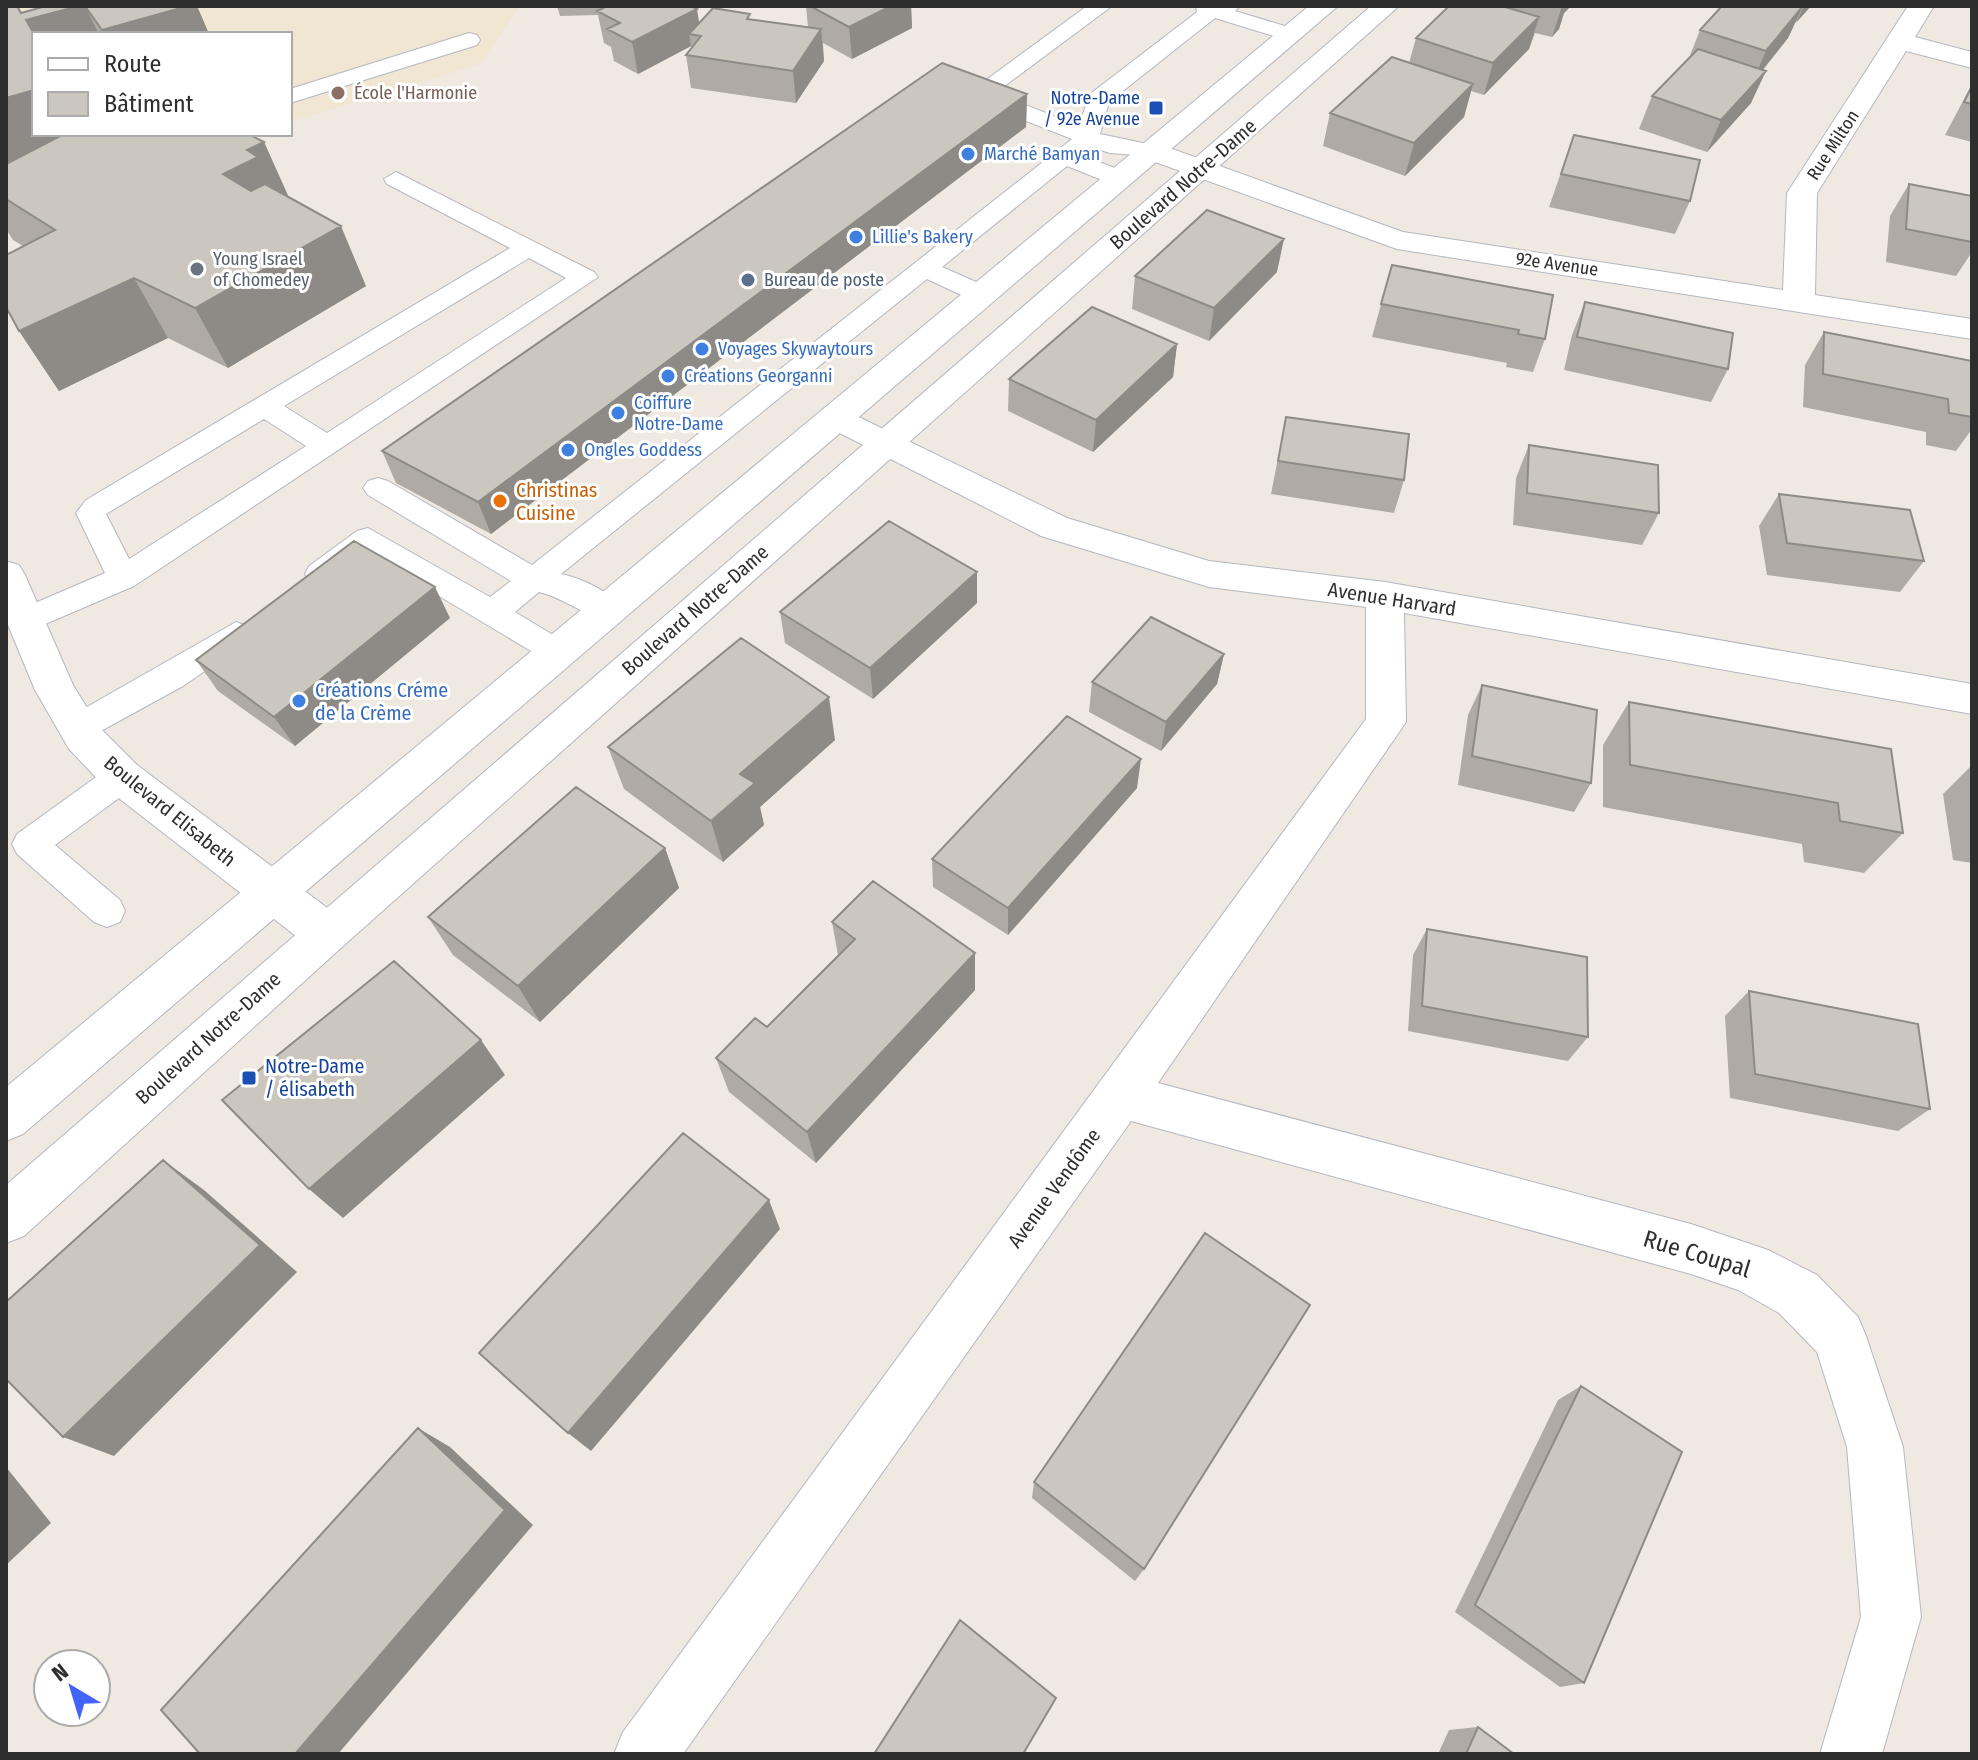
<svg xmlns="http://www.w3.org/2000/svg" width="1978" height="1760" viewBox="0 0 1978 1760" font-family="'Fira Sans Condensed',sans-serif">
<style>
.education{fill:#f0e6d1}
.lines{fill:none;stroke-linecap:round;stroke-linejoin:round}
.lane-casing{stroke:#b4b7c1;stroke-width:2}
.street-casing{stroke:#b4b7c1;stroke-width:2}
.secondary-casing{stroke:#b4b7c1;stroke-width:2}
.lane{fill:#fff;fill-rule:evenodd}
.street{fill:#fff;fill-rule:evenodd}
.secondary{fill:#fff;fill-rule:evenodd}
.wall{fill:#afaba4}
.shaded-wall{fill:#8e8b86}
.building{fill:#cbc7bf;stroke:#8e8b86;stroke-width:2}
.education-dot{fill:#8d6e63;stroke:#fff;stroke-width:3}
.transit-dot{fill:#1a4fb4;stroke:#fff;stroke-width:3}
.shop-dot{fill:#3f7fe0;stroke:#fff;stroke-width:3}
.worship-dot{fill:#6b7280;stroke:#fff;stroke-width:3}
.service-dot{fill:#5c6f8a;stroke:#fff;stroke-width:3}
.food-dot{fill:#e8710a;stroke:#fff;stroke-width:3}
.labels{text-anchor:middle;stroke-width:6;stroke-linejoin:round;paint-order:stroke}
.far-education-label{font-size:18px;fill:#785e54;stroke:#fff;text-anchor:start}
.far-transit-label{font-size:18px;fill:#164399;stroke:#fff;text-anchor:end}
.far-street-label{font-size:18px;fill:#2e2e2e;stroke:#fff}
.far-shop-label{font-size:18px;fill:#366cbe;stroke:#fff;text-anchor:start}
.far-worship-label{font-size:18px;fill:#5b616d;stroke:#fff;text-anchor:start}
.far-service-label{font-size:18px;fill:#4e5e75;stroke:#fff;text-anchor:start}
.street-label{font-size:20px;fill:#2e2e2e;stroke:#fff}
.food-label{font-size:20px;fill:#c56008;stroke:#fff;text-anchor:start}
.shop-label{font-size:20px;fill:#366cbe;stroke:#fff;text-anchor:start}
.transit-label{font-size:20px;fill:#164399;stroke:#fff;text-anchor:start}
.near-street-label{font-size:24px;fill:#2e2e2e;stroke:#fff}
</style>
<rect width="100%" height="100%" fill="#efe9e1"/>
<path class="education" d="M 6,6 L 520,6 L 480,64 L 290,122 L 290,34 L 34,34 L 34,134 L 251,134 L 6,209 Z"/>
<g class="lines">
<g class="lane-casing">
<path id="lane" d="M 1087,6 L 1112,6 L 995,93 L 1079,126 L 1090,94 L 1197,12 L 1196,6 L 1240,6 L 1235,11 L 1298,30 L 1301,35 L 1290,41 L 1215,18 L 1109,102 L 1100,134 L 1162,147 L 1166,152 L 1162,157 L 1110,153 L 1091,147 L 1081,155 L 1130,174 L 1133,179 L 1130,184 L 1112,184 L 1067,166 L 942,267 L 992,289 L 996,295 L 992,301 L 974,301 L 927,279 L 561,574 C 581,578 612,592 623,610 L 618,618 C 595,625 567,598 539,592 L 515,612 L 568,644 L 573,652 L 568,660 L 557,664 L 546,660 L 369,554 C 351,567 332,589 309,582 L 305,574 L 309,566 L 357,531 L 368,528 L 490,597 L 511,581 L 368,495 L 363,488 L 368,481 L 378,478 L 388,481 L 532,565 L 1072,139 L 970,99 L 967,94 Z
M 469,33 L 477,35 L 480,40 L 477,45 L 290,103 L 290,89 Z
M 396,172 L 594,272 L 598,277 L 134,586 L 36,628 L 25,632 L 14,628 L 9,620 L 14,612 L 105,573 L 76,513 L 86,500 L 510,248 L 387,184 L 384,179 ZM 529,258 L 566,278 L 327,433 L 284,406 ZM 264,419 L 306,446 L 129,559 L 106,514 Z
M 236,622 L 247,626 L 252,634 L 247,642 L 183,686 L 88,738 L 76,742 L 64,738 L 59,729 L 64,720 Z
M 122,763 L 134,767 L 139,777 L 134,787 L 55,845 L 120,900 L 125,911 L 120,922 L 107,927 L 94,922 L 17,854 L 12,844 L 17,834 L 110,767 Z"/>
</g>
<g class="street-casing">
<path id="street" d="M 1908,6 L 1934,6 L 1915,37 L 1972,52 L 1972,68 L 1906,51 L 1817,193 L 1815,295 L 1972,319 L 1972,339 L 1397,249 L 1144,158 L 1140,152 L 1144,146 L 1164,146 L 1403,232 L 1783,290 L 1787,193 Z
M 838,407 L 1067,518 L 1209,561 L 1385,582 L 1972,684 L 1972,714 L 1404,613 L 1406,722 L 1158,1083 L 1691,1224 L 1768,1250 L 1817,1275 L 1858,1317 L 1866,1336 L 1903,1447 L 1921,1617 L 1882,1754 L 1820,1754 L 1861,1617 L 1847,1447 L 1817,1352 L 1779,1313 L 1738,1290 L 1691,1274 L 1131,1121 L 683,1754 L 614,1754 L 623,1732 L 1366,719 L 1366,607 L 1209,587 L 1041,536 L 826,426 L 821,418 L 826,410 Z
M 6,561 L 19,565 L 25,575 L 73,685 L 99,727 L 137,765 L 342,919 L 349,933 L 342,947 L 326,952 L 310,947 L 107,789 L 69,749 L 35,690 L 6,620 Z"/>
</g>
<g class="secondary-casing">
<path id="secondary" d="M 1309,6 L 1338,6 L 23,1134 L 6,1141 L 6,1087 Z
M 1371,6 L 1399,6 L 342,947 L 24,1236 L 6,1243 L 6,1185 Z"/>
</g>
<use href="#lane" class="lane"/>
<use href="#street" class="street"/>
<use href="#secondary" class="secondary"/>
</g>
<path class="wall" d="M 6,6 L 17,7 L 21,13 L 46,6 L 197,6 L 209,34 L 34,34 L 34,134 L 264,142 L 288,197 L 366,286 L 228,368 L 168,338 L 59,391 L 19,331 L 23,246 L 13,240 L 6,229 Z
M 557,6 L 691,6 L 699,23 L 751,19 L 808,27 L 806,6 L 917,6 L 911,6 L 912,28 L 852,59 L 823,43 L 824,61 L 796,103 L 691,88 L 686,55 L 691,48 L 691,46 L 638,74 L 614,61 L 611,47 L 604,43 L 598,15 L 560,16 Z
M 1449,6 L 1571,6 L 1564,13 L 1559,29 L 1552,37 L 1535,33 L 1529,49 L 1484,95 L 1471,91 L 1464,117 L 1405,176 L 1323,146 L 1330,113 L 1409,63 L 1416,38 Z
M 1722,6 L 1811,6 L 1795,23 L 1788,38 L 1763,70 L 1751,103 L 1707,152 L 1639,129 L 1652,96 L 1689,58 L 1700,30 Z
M 1972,84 L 1972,142 L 1945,135 Z
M 1027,94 L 1026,127 L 491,534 L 396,483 L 382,451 Z
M 1574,135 L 1690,201 L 1675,234 L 1549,207 Z
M 1909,184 L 1972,196 L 1972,252 L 1956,276 L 1886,262 L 1890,216 Z
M 1392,265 L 1545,339 L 1533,372 L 1506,367 L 1507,363 L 1372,337 Z
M 1277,272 L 1209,341 L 1132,309 L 1135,276 Z
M 1585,302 L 1728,369 L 1711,402 L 1564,370 L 1572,335 Z
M 1824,332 L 1972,361 L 1972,429 L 1956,451 L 1926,445 L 1926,432 L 1803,407 L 1805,365 Z
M 1177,344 L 1173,377 L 1093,452 L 1008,411 L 1009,379 Z
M 1286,417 L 1404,480 L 1394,513 L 1271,494 Z
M 1529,445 L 1659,513 L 1642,545 L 1513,525 L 1516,478 Z
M 1779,494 L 1924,561 L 1900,592 L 1767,575 L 1759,526 Z
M 977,572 L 977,603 L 873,699 L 785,643 L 780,612 Z
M 450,618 L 295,746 L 218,691 L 196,660 Z
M 1224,654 L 1217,684 L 1161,751 L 1089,712 L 1092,682 Z
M 1482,685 L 1591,783 L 1574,812 L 1458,785 L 1468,715 Z
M 1629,702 L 1903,833 L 1864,873 L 1804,862 L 1802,844 L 1603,807 L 1603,745 Z
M 835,740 L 760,807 L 764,825 L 723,862 L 624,789 L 608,747 Z
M 1972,765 L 1972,863 L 1953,860 L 1943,794 Z
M 1137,788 L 1008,935 L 933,887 L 932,859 Z
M 665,848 L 679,888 L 540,1022 L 453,955 L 428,917 Z
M 832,922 L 975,953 L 975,990 L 816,1163 L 729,1092 L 716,1058 L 767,1027 L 838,955 Z
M 1427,929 L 1588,1037 L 1568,1061 L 1408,1031 L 1413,955 Z
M 1749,991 L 1930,1109 L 1898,1131 L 1730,1098 L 1725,1016 Z
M 1581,1386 L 1584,1683 L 1560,1687 L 1455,1612 L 1558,1400 Z
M 1034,1482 L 1144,1569 L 1135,1581 L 1032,1498 Z
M 1478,1727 L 1514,1754 L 1438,1754 L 1449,1730 Z"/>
<path class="shaded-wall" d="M 79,6 L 85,6 L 99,34 L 34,34 L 26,20 Z
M 188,6 L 197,6 L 209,34 L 104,34 L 102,30 Z
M 891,6 L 911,6 L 912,28 L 852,59 L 849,27 Z
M 1562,6 L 1571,6 L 1564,13 L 1559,29 L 1552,37 Z
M 1803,6 L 1788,38 L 1752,83 L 1766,51 Z
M 1804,6 L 1811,6 L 1796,23 Z
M 697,9 L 702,41 L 701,36 L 689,34 L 691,46 L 638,74 L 632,42 Z
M 1539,17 L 1529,49 L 1484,95 L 1493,63 Z
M 821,29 L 824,61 L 796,103 L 793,71 Z
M 1766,71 L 1751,103 L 1707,152 L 1721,120 Z
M 1473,84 L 1464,117 L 1405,176 L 1414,143 Z
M 34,90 L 34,134 L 93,134 L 6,169 L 6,98 Z
M 1027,94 L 1026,127 L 491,534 L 478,502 Z
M 264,142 L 291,202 L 285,217 L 223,174 L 247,150 Z
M 341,226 L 366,286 L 228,368 L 195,308 Z
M 1284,239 L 1277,272 L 1209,341 L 1214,308 Z
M 134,278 L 168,338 L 59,391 L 19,331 Z
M 1177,344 L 1173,377 L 1093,452 L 1096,420 Z
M 977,572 L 977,603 L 873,699 L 870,668 Z
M 435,587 L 450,618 L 295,746 L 274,717 Z
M 1224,654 L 1217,684 L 1161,751 L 1166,722 Z
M 829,697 L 835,740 L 760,807 L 764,825 L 723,862 L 711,821 L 740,774 Z
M 1141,759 L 1137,788 L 1008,935 L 1008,908 Z
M 665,848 L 679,888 L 540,1022 L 518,986 Z
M 975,953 L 975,990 L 816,1163 L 807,1132 Z
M 481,1040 L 505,1075 L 343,1218 L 309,1189 Z
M 163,1160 L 204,1190 L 297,1272 L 114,1456 L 63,1437 Z
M 769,1200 L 780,1229 L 591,1451 L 568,1433 Z
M 418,1428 L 450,1447 L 533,1525 L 338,1754 L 295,1754 Z
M 6,1467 L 51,1523 L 6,1565 Z"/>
<path class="building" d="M 6,6 L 17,6 L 21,13 L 46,6 L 79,6 L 26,20 L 34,34 L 34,90 L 6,98 Z
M 85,6 L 188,6 L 102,30 Z
M 607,6 L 691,6 L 697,9 L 632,42 L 607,29 L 620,23 L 597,11 Z
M 810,6 L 891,6 L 849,27 Z
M 1449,6 L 1502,6 L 1539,17 L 1493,63 L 1416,38 Z
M 1722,6 L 1803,6 L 1766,51 L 1700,30 Z
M 713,8 L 750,14 L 747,19 L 821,29 L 793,71 L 686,55 L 701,36 L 689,34 Z
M 1698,49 L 1766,71 L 1721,120 L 1652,96 Z
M 1392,57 L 1473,84 L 1414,143 L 1330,113 Z
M 942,63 L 1027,94 L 478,502 L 382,451 Z
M 1972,86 L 1972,104 L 1964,102 Z
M 64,134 L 248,134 L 264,142 L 247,150 L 258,157 L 223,174 L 251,191 L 265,184 L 341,226 L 195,308 L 134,278 L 19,331 L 6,307 L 6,255 L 55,230 L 6,199 L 6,164 Z
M 1574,135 L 1700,160 L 1690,201 L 1561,174 Z
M 1909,184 L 1972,196 L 1972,242 L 1906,229 Z
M 1207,210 L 1284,239 L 1214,308 L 1135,276 Z
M 1392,265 L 1553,295 L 1545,339 L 1518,334 L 1519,330 L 1381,304 Z
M 1585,302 L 1733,333 L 1728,369 L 1577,337 Z
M 1092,307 L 1177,344 L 1096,420 L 1009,379 Z
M 1824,332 L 1972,361 L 1972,417 L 1949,413 L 1948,399 L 1823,374 Z
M 1286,417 L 1409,434 L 1404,480 L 1278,461 Z
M 1529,445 L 1658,465 L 1659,513 L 1527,493 Z
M 1779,494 L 1910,510 L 1924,561 L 1787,543 Z
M 889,521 L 977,572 L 870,668 L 780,612 Z
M 354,541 L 435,587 L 274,717 L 196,660 Z
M 1151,617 L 1224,654 L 1166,722 L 1092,682 Z
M 741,638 L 829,697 L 740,774 L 755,783 L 711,821 L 608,747 Z
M 1482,685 L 1597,710 L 1591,783 L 1472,756 Z
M 1629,702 L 1891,749 L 1903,833 L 1840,821 L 1838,803 L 1630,765 Z
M 1067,716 L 1141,759 L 1008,908 L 932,859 Z
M 576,787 L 665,848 L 518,986 L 428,917 Z
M 873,881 L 975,953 L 807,1132 L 716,1058 L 755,1018 L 767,1027 L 855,939 L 832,922 Z
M 1427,929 L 1587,957 L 1588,1037 L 1422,1006 Z
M 394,961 L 481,1040 L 309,1189 L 222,1100 Z
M 1749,991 L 1918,1024 L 1930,1109 L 1755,1074 Z
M 683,1133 L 769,1200 L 568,1433 L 479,1353 Z
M 163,1160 L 260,1245 L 63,1437 L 6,1379 L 6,1302 Z
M 1205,1233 L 1310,1305 L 1144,1569 L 1034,1482 Z
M 1581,1386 L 1682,1452 L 1584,1683 L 1475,1605 Z
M 418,1428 L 505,1510 L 295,1754 L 200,1754 L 161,1710 Z
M 960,1620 L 1056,1698 L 1023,1754 L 874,1754 Z
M 1478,1727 L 1514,1754 L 1466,1754 Z"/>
<circle class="education-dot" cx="338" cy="93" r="8"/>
<g class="transit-dot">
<rect x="1148" y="100" width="16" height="16" rx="4"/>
<rect x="241" y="1070" width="16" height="16" rx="4"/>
</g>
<g class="shop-dot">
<circle cx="968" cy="154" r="8"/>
<circle cx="856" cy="237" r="8"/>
<circle cx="702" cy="349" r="8"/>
<circle cx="668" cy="376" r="8"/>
<circle cx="618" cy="413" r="8"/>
<circle cx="568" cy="450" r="8"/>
<circle cx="299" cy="701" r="8"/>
</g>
<circle class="worship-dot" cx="197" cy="269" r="8"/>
<circle class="service-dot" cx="748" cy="280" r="8"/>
<circle class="food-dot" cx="500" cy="501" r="8"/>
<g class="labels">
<g class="far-education-label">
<text x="354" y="99">École l'Harmonie</text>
</g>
<g class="far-transit-label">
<text x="1140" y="104">Notre-Dame<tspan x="1140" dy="21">/ 92e Avenue</tspan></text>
</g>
<g class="far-street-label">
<text transform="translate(1833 145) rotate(-57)" y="6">Rue Milton</text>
<text transform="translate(1557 264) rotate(8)" y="6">92e Avenue</text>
</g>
<g class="far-shop-label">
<text x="984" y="160">Marché Bamyan</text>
<text x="872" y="243">Lillie's Bakery</text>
<text x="718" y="355">Voyages Skywaytours</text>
<text x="684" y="382">Créations Georganni</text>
<text x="634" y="409">Coiffure<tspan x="634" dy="21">Notre-Dame</tspan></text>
<text x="584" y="456">Ongles Goddess</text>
</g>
<g class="far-worship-label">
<text x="213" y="265">Young Israel<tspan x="213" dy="21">of Chomedey</tspan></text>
</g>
<g class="far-service-label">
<text x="764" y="286">Bureau de poste</text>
</g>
<g class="street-label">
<text transform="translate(1183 184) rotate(-41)" y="7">Boulevard Notre-Dame</text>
<text transform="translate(1392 599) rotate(9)" y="7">Avenue Harvard</text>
<text transform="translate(695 610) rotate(-41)" y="7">Boulevard Notre-Dame</text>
<text transform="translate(170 811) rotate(39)" y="7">Boulevard Elisabeth</text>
<text transform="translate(208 1038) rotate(-42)" y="7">Boulevard Notre-Dame</text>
<text transform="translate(1054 1188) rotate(-54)" y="7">Avenue Vendôme</text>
</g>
<g class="food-label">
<text x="516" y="497">Christinas<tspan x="516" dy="23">Cuisine</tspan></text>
</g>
<g class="shop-label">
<text x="315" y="697">Créations Créme<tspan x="315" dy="23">de la Crème</tspan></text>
</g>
<g class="transit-label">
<text x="265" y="1073">Notre-Dame<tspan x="265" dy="23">/ élisabeth</tspan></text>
</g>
<g class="near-street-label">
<text transform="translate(1697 1254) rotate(17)" y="8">Rue Coupal</text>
</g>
</g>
<rect width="1978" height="1760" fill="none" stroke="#2e2e2e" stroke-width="16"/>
<rect x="32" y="32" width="260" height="104" fill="#ffffff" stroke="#ababab" stroke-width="2"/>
<rect x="48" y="58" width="40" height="12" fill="#ffffff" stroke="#ababab" stroke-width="2"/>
<text x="104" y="72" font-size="24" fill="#2e2e2e">Route</text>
<rect x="48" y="92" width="40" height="24" fill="#cbc7bf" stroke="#ababab" stroke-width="2"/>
<text x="104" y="112" font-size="24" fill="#2e2e2e">Bâtiment</text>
<g transform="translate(72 1688) rotate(322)"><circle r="38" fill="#ffffff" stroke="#ababab" stroke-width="2"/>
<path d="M0-6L14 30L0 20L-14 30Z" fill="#4264fb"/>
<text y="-12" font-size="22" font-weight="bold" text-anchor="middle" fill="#2e2e2e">N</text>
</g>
</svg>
